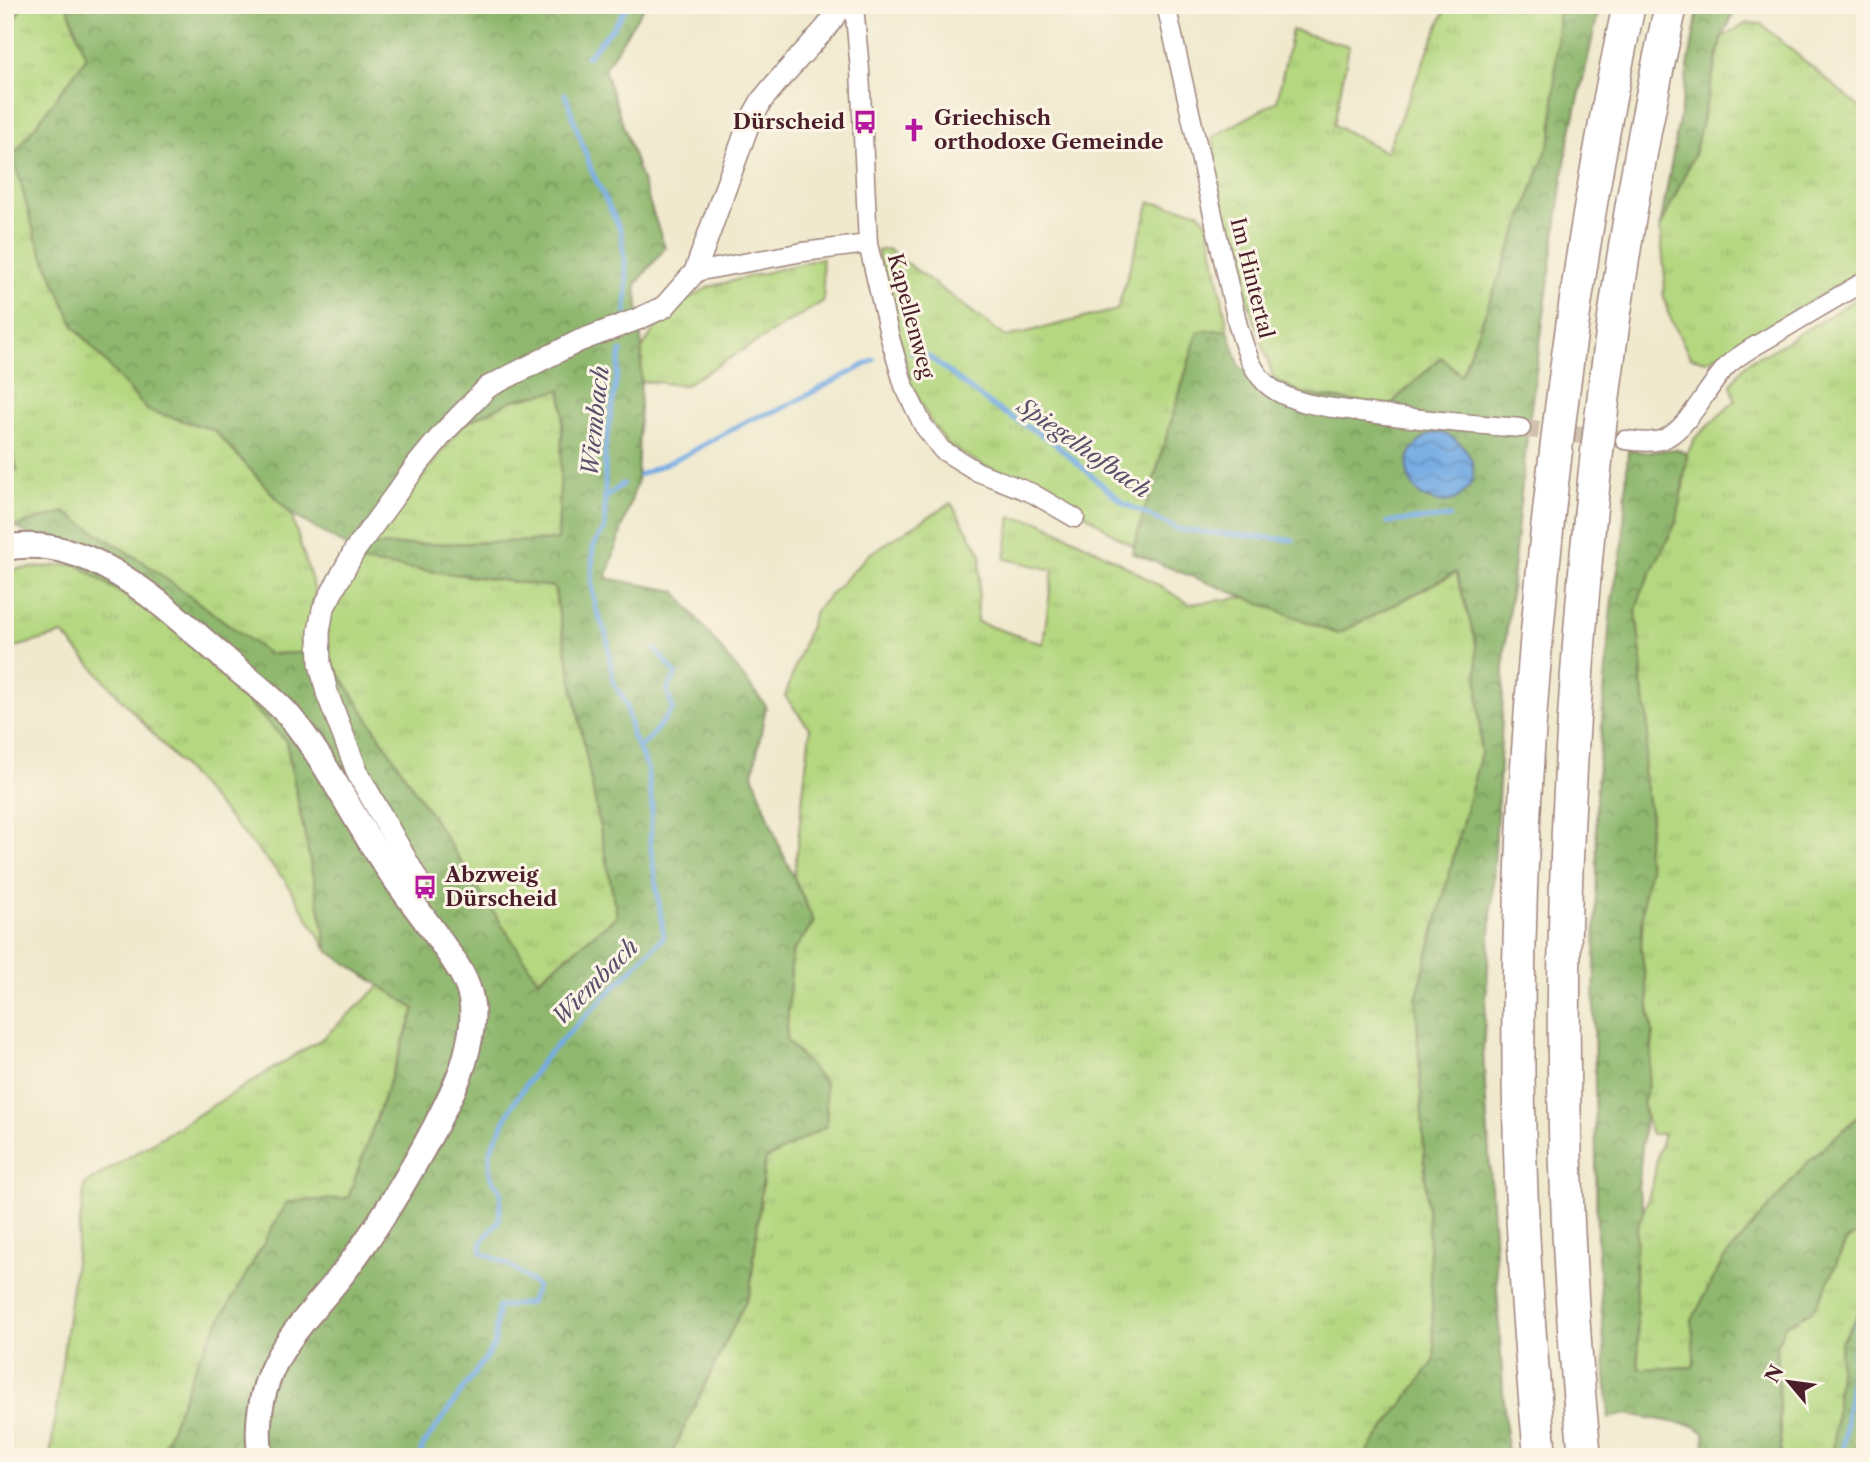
<svg xmlns="http://www.w3.org/2000/svg" width="1870" height="1462" viewBox="0 0 1870 1462" font-family="'Libre Caslon Text',serif">
<style>
.grass{fill:url(#grass-tufts);stroke:#7f7b56;stroke-width:2}
.forest{fill:url(#forest-crowns);stroke:#6c6c4c;stroke-width:2}
.water{fill:url(#water-waves);stroke:#606688;stroke-width:2}
.lines{fill:none;stroke-linecap:round;stroke-linejoin:round}
.stream{stroke:#75ace4;stroke-width:5}
.minor-tunnel{stroke:#cfc1ad;stroke-width:18;stroke-dasharray:18 9;stroke-linecap:butt}
.minor-casing{stroke:#9d847c;stroke-width:21}
.tertiary-casing{stroke:#9d847c;stroke-width:24}
.secondary-casing{stroke:#9d847c;stroke-width:28}
.motorway-casing{stroke:#9d847c;stroke-width:35}
.minor{stroke:#fff;stroke-width:18}
.tertiary{stroke:#fff;stroke-width:21}
.secondary{stroke:#fff;stroke-width:24}
.motorway{stroke:#fff;stroke-width:32}
.labels{text-anchor:middle;stroke-width:6;stroke-linejoin:round;paint-order:stroke}
.poi-label{font-size:21px;font-weight:bold;fill:#4a1f2b;stroke:#fcf5e5;text-anchor:start}
.street-label{font-size:21px;fill:#4a1f2b;stroke:#fcf5e5}
.water-label{font-size:23px;font-style:italic;fill:#59506c;stroke:#fcf5e5}
</style>
<defs>
<pattern id="grass-tufts" width="24" height="20" patternUnits="userSpaceOnUse" patternTransform="scale(1.75)"><rect width="24" height="20" fill="#b4d780"/><path d="M3 7l-1-3M5 7V3M7 7l1-3M15 17l-1-3M17 17v-4M19 17l1-3" fill="none" stroke="#9cb86f"/></pattern>
<pattern id="forest-crowns" width="20" height="18" patternUnits="userSpaceOnUse" patternTransform="scale(1.75)"><rect width="20" height="18" fill="#8fb86e"/><path d="M2 6a3 3 0 1 1 6 0M12 15a3 3 0 1 1 6 0" fill="none" stroke="#77955b"/></pattern>
<pattern id="water-waves" width="16" height="10" patternUnits="userSpaceOnUse" patternTransform="scale(1.75)"><rect width="16" height="10" fill="#75ace4"/><path d="M0 5q4-4 8 0t8 0" fill="none" stroke="#628bb9"/></pattern>
</defs>
<rect width="100%" height="100%" fill="#fcf5e5"/>
<filter id="ink" filterUnits="userSpaceOnUse"><feTurbulence type="fractalNoise" baseFrequency=".0143" numOctaves="2"/><feDisplacementMap in="SourceGraphic" scale="14" xChannelSelector="R" yChannelSelector="G"/><feConvolveMatrix kernelMatrix="1 2 1 2 8 2 1 2 1" color-interpolation-filters="sRGB"/></filter>
<filter id="wash" filterUnits="userSpaceOnUse"><feTurbulence type="fractalNoise" baseFrequency=".00686" numOctaves="4" result="noise"/><feDisplacementMap in="SourceGraphic" scale="28" xChannelSelector="R" yChannelSelector="G"/><feGaussianBlur stdDeviation="1.57" result="paint"/><feColorMatrix in="noise" values="0 0 0 0 0 0 0 0 0 0 0 0 0 0 0 0 0 1.4 0 .05"/><feComposite in="paint" operator="in"/></filter>
<g filter="url(#wash)">
<rect width="100%" height="100%" fill="#f0e9ce"/>
<path class="grass" d="M 22,5 L 67,5 L 86,58 L 13,156 L 147,410 L 214,430 L 291,514 L 315,591 L 306,653 L 269,654 L 143,562 L 64,512 L 5,529 L 5,475 L 17,470 L 5,422 L 5,43 Z
M 1447,5 L 1559,5 L 1553,135 L 1513,242 L 1461,375 L 1441,357 L 1389,406 L 1304,394 L 1274,379 L 1223,224 L 1213,137 L 1277,101 L 1292,30 L 1349,46 L 1334,125 L 1386,152 Z
M 1747,23 L 1761,24 L 1865,112 L 1865,268 L 1731,349 L 1706,361 L 1690,357 L 1668,313 L 1663,292 L 1665,278 L 1660,228 L 1694,155 L 1722,37 Z
M 1150,202 L 1198,211 L 1208,224 L 1228,330 L 1198,331 L 1134,546 L 1120,539 L 1080,510 L 1037,485 L 984,466 L 948,445 L 930,421 L 911,384 L 877,251 L 888,249 L 1006,337 L 1117,310 Z
M 822,258 L 824,301 L 685,385 L 640,381 L 642,349 L 663,314 L 709,287 Z
M 1865,294 L 1865,1110 L 1809,1161 L 1723,1260 L 1693,1367 L 1639,1369 L 1635,1272 L 1637,1227 L 1647,1202 L 1654,1178 L 1657,1158 L 1664,1134 L 1651,1134 L 1643,1105 L 1648,1084 L 1653,1036 L 1641,948 L 1644,893 L 1650,868 L 1646,853 L 1651,818 L 1643,771 L 1648,737 L 1647,713 L 1641,684 L 1642,664 L 1636,611 L 1642,590 L 1654,566 L 1683,488 L 1687,454 L 1695,438 L 1735,401 L 1731,385 C 1742,366 1749,359 1769,352 Z
M 561,390 L 563,411 L 558,540 L 370,546 L 462,425 L 513,400 Z
M 951,503 L 981,554 L 977,622 L 1043,644 L 1053,570 L 1005,559 L 1011,517 L 1041,522 L 1117,561 L 1190,604 L 1245,597 L 1338,634 L 1457,572 L 1476,643 L 1481,753 L 1416,1000 L 1435,1360 L 1363,1457 L 670,1457 L 750,1292 L 765,1160 L 825,1083 L 786,1040 L 792,953 L 814,922 L 794,877 L 810,729 L 785,696 L 815,611 L 869,554 Z
M 360,562 L 554,587 L 617,916 L 537,980 L 325,652 L 327,621 Z
M 76,564 L 174,626 L 286,741 L 328,951 L 285,880 L 63,634 L 5,650 L 5,570 Z
M 381,985 L 415,1008 L 348,1199 L 199,1357 L 160,1457 L 50,1457 L 85,1184 L 323,1038 Z
M 1865,1229 L 1865,1304 L 1841,1342 L 1833,1457 L 1781,1457 L 1777,1346 L 1784,1326 L 1812,1311 L 1846,1240 Z"/>
<path class="forest" d="M 5,5 L 22,5 L 5,43 Z
M 67,5 L 645,5 L 604,69 L 665,248 L 636,284 L 642,349 L 637,482 L 606,578 L 675,591 L 766,706 L 753,774 L 778,843 L 814,922 L 792,953 L 786,1040 L 825,1083 L 827,1126 L 765,1160 L 750,1292 L 670,1457 L 160,1457 L 199,1357 L 287,1202 L 348,1198 L 415,1009 L 328,951 L 286,741 L 174,626 L 15,526 L 64,512 L 143,562 L 269,654 L 325,652 L 538,980 L 617,916 L 554,587 L 360,562 L 370,546 L 558,540 L 563,410 L 561,390 L 513,400 L 449,431 L 410,456 L 357,552 L 291,514 L 214,430 L 147,410 L 74,326 L 36,239 L 13,156 L 86,58 Z
M 1559,5 L 1600,5 L 1567,149 L 1527,436 L 1505,648 L 1499,782 L 1483,1051 L 1507,1457 L 1363,1457 L 1435,1360 L 1416,1000 L 1481,753 L 1476,643 L 1456,572 L 1338,634 L 1132,553 L 1198,331 L 1228,330 L 1240,368 L 1274,379 L 1304,395 L 1389,406 L 1441,357 L 1461,375 L 1513,242 L 1552,135 Z
M 1699,5 L 1738,5 L 1722,37 L 1694,155 L 1660,228 Z
M 5,422 L 17,470 L 5,475 Z
M 1677,449 L 1687,454 L 1677,521 L 1642,590 L 1636,611 L 1642,664 L 1641,684 L 1647,713 L 1648,737 L 1643,771 L 1651,818 L 1646,853 L 1650,868 L 1644,893 L 1641,948 L 1653,1036 L 1648,1084 L 1643,1105 L 1645,1117 L 1638,1188 L 1644,1211 L 1637,1227 L 1635,1272 L 1639,1369 L 1693,1367 L 1694,1360 L 1692,1320 L 1723,1260 L 1809,1161 L 1865,1110 L 1865,1229 L 1846,1241 L 1826,1288 L 1812,1311 L 1784,1326 L 1777,1346 L 1781,1457 L 1706,1457 L 1704,1433 L 1695,1426 L 1627,1414 L 1609,1418 L 1597,1239 L 1594,1013 L 1597,868 L 1596,799 L 1611,606 L 1623,543 L 1628,450 L 1646,452 Z
M 1865,1304 L 1865,1408 L 1860,1419 L 1857,1457 L 1833,1457 L 1841,1342 Z"/>
<path class="water" d="M 1443,433 C 1469,443 1487,475 1460,496 C 1446,507 1422,502 1413,486 C 1402,469 1407,450 1423,439 C 1426,436 1428,434 1432,433 C 1435,433 1439,433 1443,433 Z"/>
<g class="lines">
<path class="stream" d="M 587,57 L 615,25 L 628,5
M 565,94 L 592,172 L 621,231 L 627,282 L 626,314
M 911,352 L 928,356 L 991,405 L 1052,441 L 1123,503 L 1180,530 L 1293,540
M 640,475 L 685,455 L 751,419 L 779,410 L 874,360
M 604,499 L 623,484
M 1388,522 L 1450,517
M 639,747 L 647,741 L 673,709 L 667,690 L 676,674 L 656,650
M 421,1457 L 422,1447 L 494,1346 L 498,1307 L 530,1303 L 537,1286 L 511,1266 L 481,1252 L 482,1241 L 499,1221 L 501,1191 L 490,1175 L 490,1151 L 513,1104 L 544,1058 L 664,937 L 650,843 L 652,805 L 647,767 L 632,735 L 626,703 L 613,682 L 607,636 L 595,607 L 592,584 L 593,546 L 605,528 L 605,449 L 621,351
M 1842,1457 L 1857,1324 L 1865,1317"/>
</g>
</g>
<g filter="url(#ink)">
<g class="lines">
<path class="minor-tunnel" d="M 1521,428 L 1625,440"/>
<g class="minor-casing">
<path id="minor" d="M 1166,5 L 1238,326 C 1245,348 1251,372 1270,387 C 1296,406 1331,407 1362,412 C 1415,419 1468,424 1521,428
M 868,244 L 890,338 L 904,386 L 923,425 L 942,450 L 978,472 L 1032,493 L 1075,518
M 695,272 L 803,252 L 868,244 L 860,70 L 854,5
M 1625,440 C 1639,441 1653,444 1666,438 C 1691,425 1708,385 1728,365 C 1742,352 1761,343 1777,333 C 1806,315 1836,298 1865,281"/>
</g>
<g class="tertiary-casing">
<path id="tertiary" d="M 408,896 L 415,890 L 417,879 L 358,774 L 327,693 L 320,663 L 319,632 L 323,609 L 355,550 L 417,465 L 446,430 L 488,387 L 579,341 L 638,319 L 664,307 L 695,272 L 749,123 L 762,100 L 777,82 L 825,29 L 843,5"/>
</g>
<g class="secondary-casing">
<path id="secondary" d="M 5,548 C 91,532 164,607 223,657 C 245,677 271,695 290,717 C 324,757 349,810 378,854 C 397,884 420,912 441,942 C 453,960 467,977 471,999 C 475,1019 470,1040 465,1059 C 459,1082 446,1104 436,1125 C 409,1176 379,1226 344,1272 C 321,1302 292,1330 275,1363 C 261,1391 255,1427 261,1457"/>
</g>
<g class="motorway-casing">
<path id="motorway" d="M 1540,1457 C 1532,1364 1524,1271 1521,1179 C 1512,944 1526,709 1553,476 C 1571,318 1595,161 1629,5
M 1585,1457 C 1559,1202 1558,943 1576,688 C 1591,459 1621,229 1671,5"/>
</g>
<use href="#minor" class="minor"/>
<use href="#tertiary" class="tertiary"/>
<use href="#secondary" class="secondary"/>
<use href="#motorway" class="motorway"/>
</g>
</g>
<defs>
<g id="bus-bare" transform="scale(1.89)"><path d="M-5-6H5V4H4V6H2V4H-2V6H-4V4H-5ZM-3.5-4V0h7V-4ZM-3.5 1.2v1.5H-2V1.2ZM2 1.2v1.5H3.5V1.2Z" fill="#b5179e" stroke="#fcf5e5" stroke-width="2.5" paint-order="stroke"/></g>
<g id="church-bare" transform="scale(1.89)"><path d="M-1.2-6h2.4v3.5h3.3v2.4h-3.3V6h-2.4V-.1h-3.3v-2.4h3.3Z" fill="#b5179e" stroke="#fcf5e5" stroke-width="2.5" paint-order="stroke"/></g>
</defs>
<g fill-rule="evenodd">
<use href="#bus-bare" x="865" y="122"/>
<use href="#church-bare" x="914" y="130"/>
<use href="#bus-bare" x="425" y="887"/>
</g>
<g class="labels">
<g class="poi-label">
<text x="934" y="125">Griechisch<tspan x="934" dy="24">orthodoxe Gemeinde</tspan></text>
<text x="845" y="129" text-anchor="end">Dürscheid</text>
<text x="445" y="882">Abzweig<tspan x="445" dy="24">Dürscheid</tspan></text>
</g>
<g class="street-label">
<text transform="translate(1252 278) rotate(76)" y="7">Im Hintertal</text>
<text transform="translate(911 316) rotate(75)" y="7">Kapellenweg</text>
</g>
<g class="water-label">
<text transform="translate(595 421) rotate(-84)" y="8">Wiembach</text>
<text transform="translate(1084 448) rotate(35)" y="8">Spiegelhofbach</text>
<text transform="translate(595 982) rotate(-45)" y="8">Wiembach</text>
</g>
</g>
<rect width="1870" height="1462" fill="none" stroke="#fcf5e5" stroke-width="28"/>
<g transform="translate(1789 1382) rotate(299)" stroke="#fcf5e5" stroke-width="5" paint-order="stroke">
<path d="M0-5L12 26L0 18L-12 26Z" fill="#4a1f2b"/>
<text y="-10" font-size="19" font-weight="bold" text-anchor="middle" fill="#4a1f2b">N</text>
</g>
</svg>
